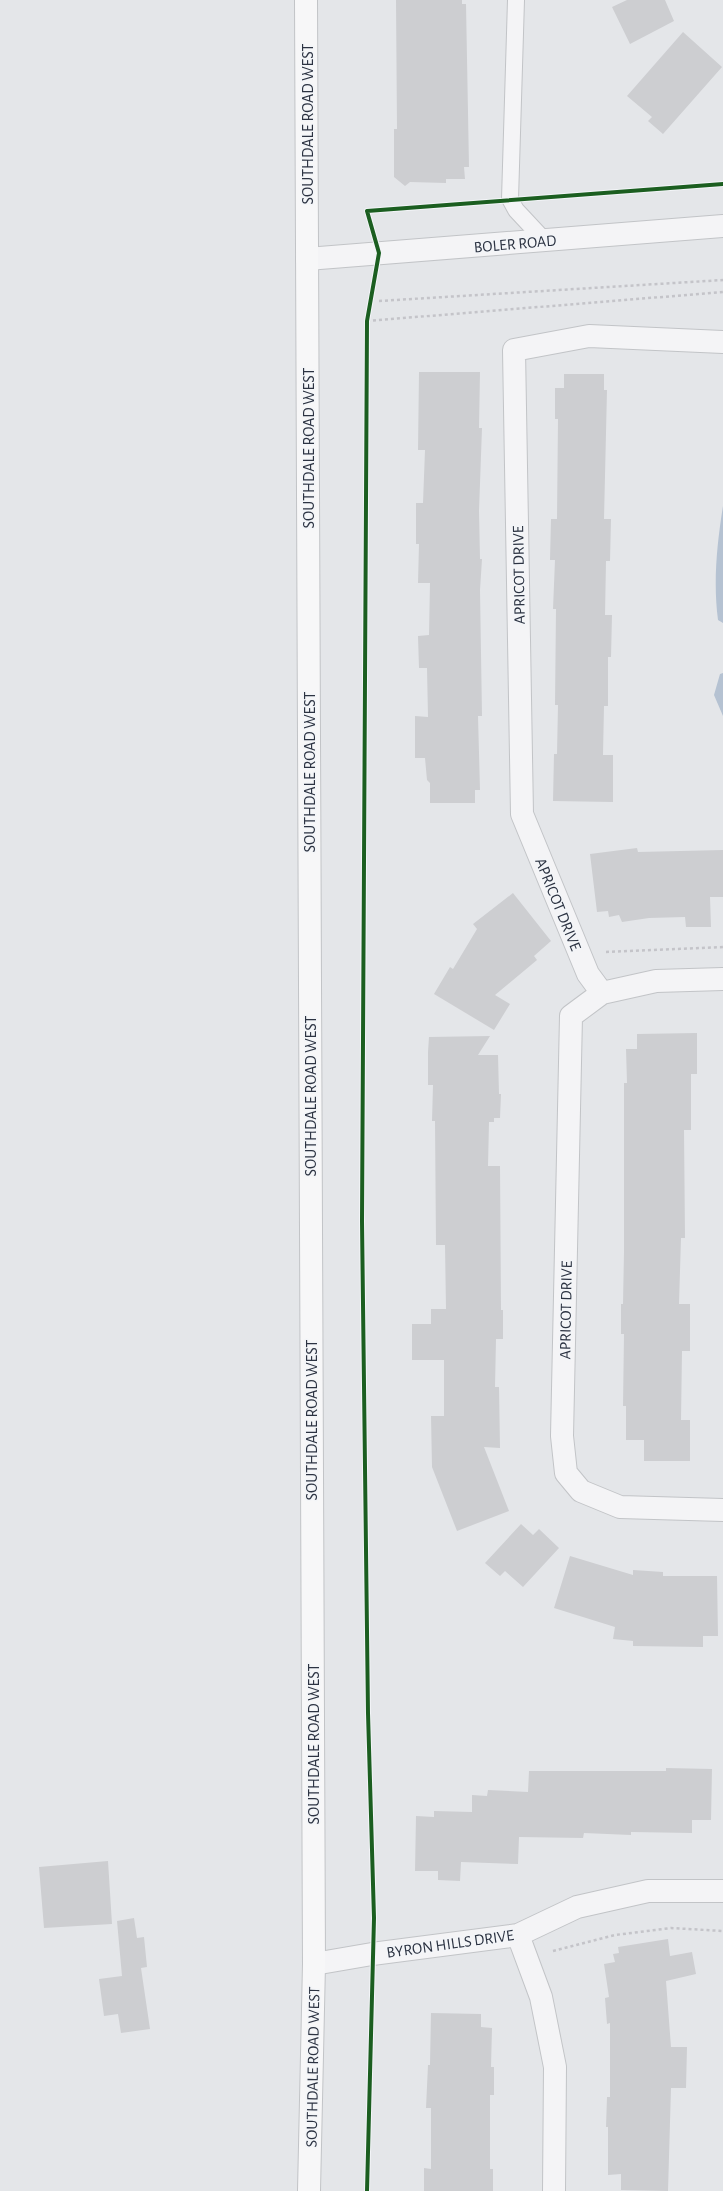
<svg xmlns="http://www.w3.org/2000/svg" width="723" height="2191" viewBox="0 0 723 2191" font-family="'Alegreya Sans',sans-serif">
<style>
.water{fill:#b5c2d2}
.building{fill:#cdced1}
.lines{fill:none;stroke-linecap:round;stroke-linejoin:round}
.service-casing{stroke:#c2c4c7;stroke-width:18}
.minor-casing{stroke:#c2c4c7;stroke-width:24}
.tertiary-casing{stroke:#c2c4c7;stroke-width:24}
.secondary-casing{stroke:#c2c4c7;stroke-width:24}
.path{stroke:#c4c4c9;stroke-width:2.5;stroke-dasharray:3 3;stroke-linecap:butt}
.service{stroke:#f4f4f6;stroke-width:16}
.minor{stroke:#f4f4f6;stroke-width:22}
.tertiary{stroke:#f4f4f6;stroke-width:22}
.secondary{stroke:#f7f7f8;stroke-width:22}
.cycleway-casing{stroke:#f3f5f8;stroke-width:6}
.cycleway{stroke:#1b5e20;stroke-width:4}
.labels{text-anchor:middle;stroke-width:3;stroke-linejoin:round;paint-order:stroke}
.street-label{font-size:16px;fill:#2c3342;stroke:#f3f5f8}
</style>
<rect width="100%" height="100%" fill="#e4e6e9"/>
<path class="water" d="M 723,506 L 723,623 L 718,620 C 713,583 717,543 723,506 Z
M 723,673 L 723,716 L 714,695 L 720,674 Z"/>
<path class="building" d="M 396,0 L 462,0 L 462,4 L 466,4 L 469,167 L 464,167 L 465,179 L 446,179 L 446,183 L 410,182 L 405,186 L 394,177 L 394,129 L 397,129 Z
M 627,0 L 665,0 L 674,21 L 630,44 L 612,7 Z
M 683,32 L 722,67 L 663,134 L 648,121 L 652,117 L 627,96 Z
M 419,372 L 480,372 L 479,428 L 482,428 L 479,511 L 480,559 L 482,559 L 480,590 L 482,716 L 478,716 L 480,790 L 475,790 L 475,803 L 430,803 L 430,783 L 427,780 L 425,758 L 415,758 L 415,716 L 428,717 L 427,668 L 419,668 L 418,636 L 429,635 L 430,583 L 418,583 L 419,544 L 416,544 L 416,503 L 423,503 L 425,450 L 418,450 Z
M 564,374 L 604,374 L 604,390 L 607,390 L 604,519 L 611,519 L 610,561 L 606,561 L 605,615 L 612,615 L 611,657 L 608,657 L 608,706 L 604,706 L 603,755 L 613,755 L 613,802 L 553,801 L 554,754 L 557,754 L 558,705 L 555,705 L 556,609 L 553,609 L 555,560 L 550,560 L 551,519 L 557,519 L 558,419 L 555,419 L 555,388 L 564,388 Z
M 637,848 L 638,852 L 723,850 L 723,897 L 710,897 L 711,927 L 686,927 L 685,917 L 649,918 L 622,922 L 619,915 L 609,917 L 608,911 L 597,912 L 590,854 Z
M 513,893 L 551,941 L 534,956 L 537,960 L 495,995 L 510,1004 L 494,1030 L 434,994 L 450,967 L 453,969 L 477,929 L 473,924 Z
M 697,1033 L 697,1074 L 691,1074 L 691,1130 L 684,1130 L 685,1238 L 681,1238 L 679,1304 L 690,1304 L 690,1351 L 682,1351 L 681,1420 L 690,1420 L 690,1461 L 644,1461 L 644,1440 L 626,1440 L 626,1406 L 623,1406 L 624,1334 L 621,1334 L 621,1304 L 623,1304 L 624,1252 L 624,1083 L 627,1083 L 626,1049 L 637,1049 L 637,1034 Z
M 490,1036 L 478,1055 L 498,1055 L 499,1094 L 501,1094 L 500,1118 L 494,1118 L 494,1122 L 489,1122 L 488,1166 L 500,1166 L 501,1310 L 503,1310 L 503,1339 L 496,1339 L 495,1387 L 499,1387 L 500,1448 L 484,1447 L 509,1511 L 457,1531 L 432,1467 L 431,1416 L 444,1416 L 444,1360 L 412,1360 L 412,1324 L 431,1324 L 431,1309 L 446,1309 L 445,1245 L 436,1245 L 435,1121 L 432,1121 L 433,1085 L 428,1085 L 428,1052 L 429,1037 Z
M 521,1524 L 533,1535 L 539,1529 L 559,1548 L 523,1587 L 505,1571 L 500,1576 L 485,1563 Z
M 570,1556 L 633,1575 L 633,1570 L 663,1572 L 663,1576 L 717,1576 L 718,1636 L 703,1636 L 703,1647 L 633,1646 L 633,1641 L 613,1639 L 615,1627 L 554,1608 Z
M 666,1768 L 712,1769 L 711,1820 L 692,1820 L 692,1833 L 631,1832 L 631,1835 L 584,1833 L 583,1838 L 519,1837 L 518,1864 L 461,1862 L 460,1881 L 438,1880 L 438,1871 L 415,1871 L 416,1816 L 434,1817 L 434,1811 L 472,1812 L 472,1795 L 487,1796 L 488,1790 L 528,1792 L 529,1771 L 666,1771 Z
M 108,1861 L 112,1924 L 44,1928 L 39,1867 Z
M 134,1918 L 137,1938 L 144,1937 L 147,1967 L 141,1968 L 150,2029 L 121,2033 L 118,2014 L 104,2016 L 99,1979 L 122,1976 L 117,1921 Z
M 668,1939 L 670,1956 L 692,1952 L 696,1974 L 666,1981 L 671,2047 L 687,2047 L 686,2088 L 671,2088 L 668,2191 L 621,2190 L 621,2174 L 608,2175 L 608,2127 L 606,2127 L 607,2097 L 610,2097 L 610,2023 L 607,2024 L 605,1998 L 609,1997 L 604,1964 L 615,1962 L 613,1954 L 619,1953 L 618,1947 Z
M 431,2013 L 481,2014 L 481,2027 L 492,2028 L 491,2067 L 494,2067 L 494,2095 L 490,2095 L 490,2169 L 493,2169 L 493,2191 L 424,2191 L 424,2168 L 431,2169 L 431,2108 L 426,2108 L 428,2065 L 430,2065 Z"/>
<g class="lines">
<g class="service-casing">
<path id="service" d="M 516,0 L 510,199 L 516,210 L 544,240"/>
</g>
<g class="minor-casing">
<path id="minor" d="M 723,979 L 656,981 L 602,993 L 571,1016 L 562,1436 L 566,1473 L 581,1491 L 620,1507 L 723,1510
M 602,993 L 588,974 L 522,814 L 514,350 L 589,336 L 723,342
M 518,1935 L 541,1997 L 555,2067 L 554,2191
M 314,1964 L 372,1954 L 518,1935 L 577,1907 L 648,1891 L 723,1891"/>
</g>
<g class="tertiary-casing">
<path id="tertiary" d="M 307,259 L 723,226"/>
</g>
<g class="secondary-casing">
<path id="secondary" d="M 306,0 L 314,1964 L 309,2191"/>
</g>
<path class="path" d="M 379,301 L 723,280
M 367,321 L 723,292
M 606,952 L 723,947
M 553,1951 L 615,1935 L 671,1928 L 723,1931"/>
<use href="#service" class="service"/>
<use href="#minor" class="minor"/>
<use href="#tertiary" class="tertiary"/>
<use href="#secondary" class="secondary"/>
<g class="cycleway-casing">
<path id="cycleway" d="M 367,2191 L 374,1918 L 368,1713 L 362,1221 L 367,321 L 379,253 L 367,211 L 723,184"/>
</g>
<use href="#cycleway" class="cycleway"/>
</g>
<g class="labels">
<g class="street-label">
<text transform="translate(307 124) rotate(-90)" y="6">SOUTHDALE ROAD WEST</text>
<text transform="translate(515 243) rotate(-5)" y="6">BOLER ROAD</text>
<text transform="translate(308 448) rotate(-90)" y="6">SOUTHDALE ROAD WEST</text>
<text transform="translate(518 575) rotate(-91)" y="6">APRICOT DRIVE</text>
<text transform="translate(309 772) rotate(-90)" y="6">SOUTHDALE ROAD WEST</text>
<text transform="translate(559 904) rotate(68)" y="6">APRICOT DRIVE</text>
<text transform="translate(310 1096) rotate(-90)" y="6">SOUTHDALE ROAD WEST</text>
<text transform="translate(565 1310) rotate(-89)" y="6">APRICOT DRIVE</text>
<text transform="translate(311 1420) rotate(-90)" y="6">SOUTHDALE ROAD WEST</text>
<text transform="translate(313 1744) rotate(-90)" y="6">SOUTHDALE ROAD WEST</text>
<text transform="translate(450 1943) rotate(-8)" y="6">BYRON HILLS DRIVE</text>
<text transform="translate(312 2067) rotate(-89)" y="6">SOUTHDALE ROAD WEST</text>
</g>
</g>
</svg>
